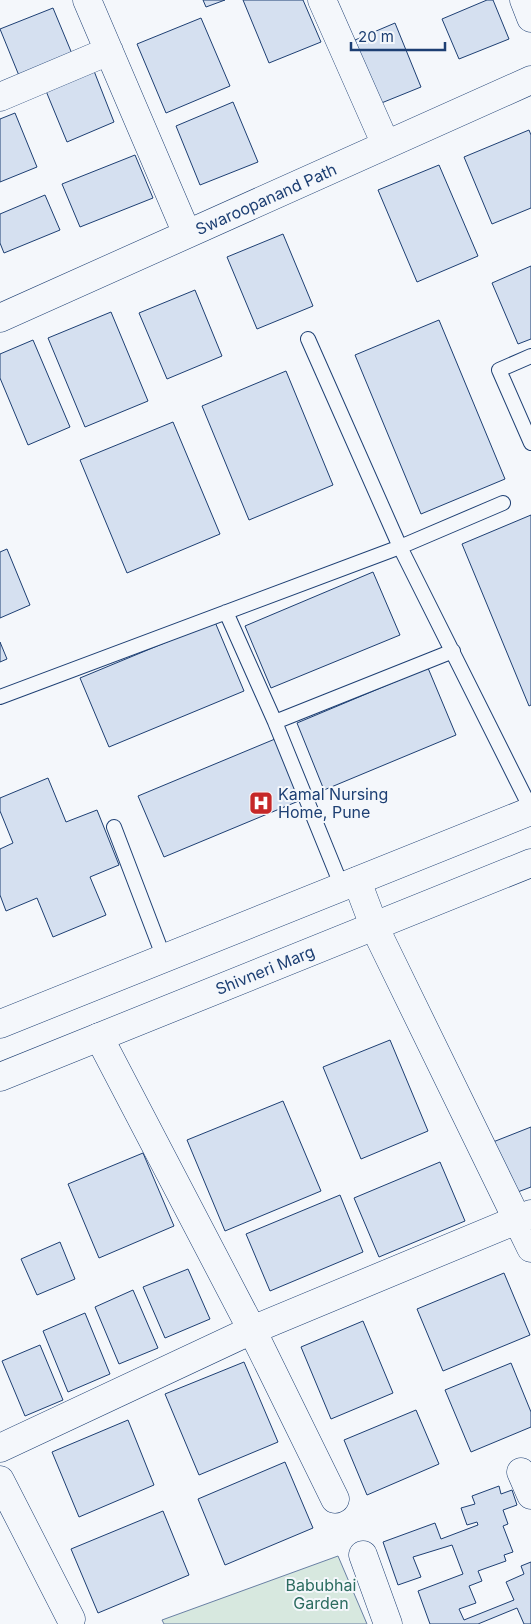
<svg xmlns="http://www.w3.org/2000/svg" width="531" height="1624" viewBox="0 0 531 1624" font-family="Inter,sans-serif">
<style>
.green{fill:#d7e8df;stroke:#687fa3}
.building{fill:#d5e0f0;stroke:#1d3f73}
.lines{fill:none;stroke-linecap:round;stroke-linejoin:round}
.service-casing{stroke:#1d3f73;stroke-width:16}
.minor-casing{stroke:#1d3f73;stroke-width:29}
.secondary-casing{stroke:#1d3f73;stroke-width:29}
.service{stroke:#f4f7fb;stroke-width:14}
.minor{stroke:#f4f7fb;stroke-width:28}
.secondary{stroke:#f4f7fb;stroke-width:28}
.labels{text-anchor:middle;stroke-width:4;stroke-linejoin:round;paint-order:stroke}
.street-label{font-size:16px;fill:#1d3f73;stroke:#f4f7fb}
.poi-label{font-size:16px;fill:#1d3f73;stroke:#f4f7fb;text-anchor:start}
.park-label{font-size:16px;fill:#2c6c60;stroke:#f4f7fb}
</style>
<rect width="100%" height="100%" fill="#f4f7fb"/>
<path class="green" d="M 338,1556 L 367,1624 L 164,1624 L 162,1620 Z"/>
<path class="building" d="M 203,0 L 225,0 L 206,7 Z
M 243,0 L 303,0 L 321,42 L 269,63 Z
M 487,0 L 493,0 L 509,39 L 459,59 L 442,19 Z
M 53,8 L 75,61 L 22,83 L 0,29 Z
M 201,18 L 230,86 L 166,113 L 137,44 Z
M 395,23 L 421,87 L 374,106 L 348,43 Z
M 94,71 L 114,122 L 67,142 L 46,91 Z
M 233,102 L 258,162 L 200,185 L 176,126 Z
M 15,113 L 37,167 L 0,182 L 0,119 Z
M 529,130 L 531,135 L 531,208 L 492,224 L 464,157 Z
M 135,155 L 153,198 L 80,227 L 62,184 Z
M 439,165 L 478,256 L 417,282 L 378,190 Z
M 45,195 L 60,230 L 4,253 L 0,243 L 0,214 Z
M 283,234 L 313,306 L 257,329 L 227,257 Z
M 531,266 L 531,339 L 518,344 L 492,283 Z
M 195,290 L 222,356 L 167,379 L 139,313 Z
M 111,312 L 148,401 L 85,427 L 48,338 Z
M 439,320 L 505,479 L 421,514 L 355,355 Z
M 33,340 L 70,427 L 28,445 L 0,378 L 0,354 Z
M 286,371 L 333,485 L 249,520 L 202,406 Z
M 173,422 L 220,534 L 127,573 L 80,460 Z
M 531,515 L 531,705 L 529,706 L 462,544 Z
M 7,549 L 30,605 L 0,618 L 0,552 Z
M 373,572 L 400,635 L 271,688 L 245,626 Z
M 215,622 L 244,691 L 109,747 L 80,678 Z
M 0,642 L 7,659 L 0,662 Z
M 428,668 L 456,735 L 324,790 L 297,723 Z
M 275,739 L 301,800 L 164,857 L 138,796 Z
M 48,778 L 66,822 L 97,810 L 119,865 L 90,877 L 106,915 L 53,937 L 37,898 L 6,911 L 0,895 L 0,849 L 13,843 L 0,811 L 0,798 Z
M 390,1040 L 428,1131 L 361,1159 L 323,1067 Z
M 283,1101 L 321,1191 L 225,1231 L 187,1140 Z
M 531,1127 L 531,1187 L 515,1193 L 493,1142 Z
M 143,1153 L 174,1226 L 99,1258 L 68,1184 Z
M 440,1162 L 465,1221 L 379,1257 L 354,1198 Z
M 340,1195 L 363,1252 L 270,1291 L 246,1234 Z
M 60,1242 L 75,1279 L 37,1295 L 21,1259 Z
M 188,1269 L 210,1319 L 165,1338 L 143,1287 Z
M 504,1273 L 530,1335 L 443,1371 L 417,1309 Z
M 133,1290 L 158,1348 L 119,1364 L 95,1307 Z
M 85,1313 L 110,1374 L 68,1392 L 43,1331 Z
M 363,1321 L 393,1393 L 331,1419 L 301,1347 Z
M 40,1345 L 63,1400 L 25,1416 L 2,1361 Z
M 244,1362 L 278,1442 L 199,1475 L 165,1394 Z
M 511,1363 L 531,1412 L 531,1427 L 471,1452 L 445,1390 Z
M 416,1410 L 439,1464 L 367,1495 L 344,1440 Z
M 128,1420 L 154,1485 L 79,1517 L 52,1452 Z
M 285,1462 L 313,1528 L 225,1565 L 198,1499 Z
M 499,1486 L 501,1494 L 512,1490 L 517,1505 L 503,1510 L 508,1524 L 503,1526 L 513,1552 L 504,1555 L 506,1561 L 478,1571 L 482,1581 L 469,1586 L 476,1603 L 459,1609 L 464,1620 L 514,1600 L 506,1582 L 524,1574 L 521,1566 L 531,1562 L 531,1624 L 524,1624 L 517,1608 L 478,1624 L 430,1624 L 418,1591 L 463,1574 L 452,1545 L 413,1557 L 421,1577 L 398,1585 L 383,1542 L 435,1523 L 441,1539 L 478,1525 L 477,1522 L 467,1525 L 461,1508 L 475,1504 L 472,1496 Z
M 163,1511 L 189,1575 L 98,1613 L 71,1549 Z"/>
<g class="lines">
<g class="service-casing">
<path id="service" d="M 308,339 L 400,547 L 503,503
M 531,356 L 499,370 L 531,443
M 226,612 L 275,722 L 342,887
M 0,697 L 400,547 L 531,809
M 275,722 L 453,651
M 114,827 L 164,958"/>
</g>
<g class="minor-casing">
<path id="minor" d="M 87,0 L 187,234
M 322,0 L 386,145
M 524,0 L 531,18
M 0,97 L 109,51
M 0,318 L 531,80
M 357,881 L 374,926 L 531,1248
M 99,1037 L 252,1330 L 335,1499
M 0,1448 L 252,1330 L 531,1214
M 521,1472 L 531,1495
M 0,1480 L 71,1619
M 363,1555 L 388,1624"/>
</g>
<g class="secondary-casing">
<path id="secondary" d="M 0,1024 L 531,811
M 0,1077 L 531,863"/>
</g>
<use href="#service" class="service"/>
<use href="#minor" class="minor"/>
<use href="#secondary" class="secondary"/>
</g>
<defs>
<g id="hospital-square" transform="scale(1.25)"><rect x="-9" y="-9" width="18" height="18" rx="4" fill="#c62828" stroke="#f4f7fb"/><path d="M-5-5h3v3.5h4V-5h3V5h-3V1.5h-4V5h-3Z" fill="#fff"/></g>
</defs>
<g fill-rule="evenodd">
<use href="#hospital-square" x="261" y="803"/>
</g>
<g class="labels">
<g class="street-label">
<text transform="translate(266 199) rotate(-24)" y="6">Swaroopanand Path</text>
<text transform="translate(265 970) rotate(-22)" y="6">Shivneri Marg</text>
</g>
<g class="poi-label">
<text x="278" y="800">Kamal Nursing<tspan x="278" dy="18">Home, Pune</tspan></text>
</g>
<g class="park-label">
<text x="321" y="1591">Babubhai<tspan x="321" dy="18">Garden</tspan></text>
</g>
</g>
<path d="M351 42v8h94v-8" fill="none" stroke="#1d3f73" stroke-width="2.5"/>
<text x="358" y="42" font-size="15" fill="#1d3f73" stroke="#f4f7fb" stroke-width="4" paint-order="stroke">20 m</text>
</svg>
